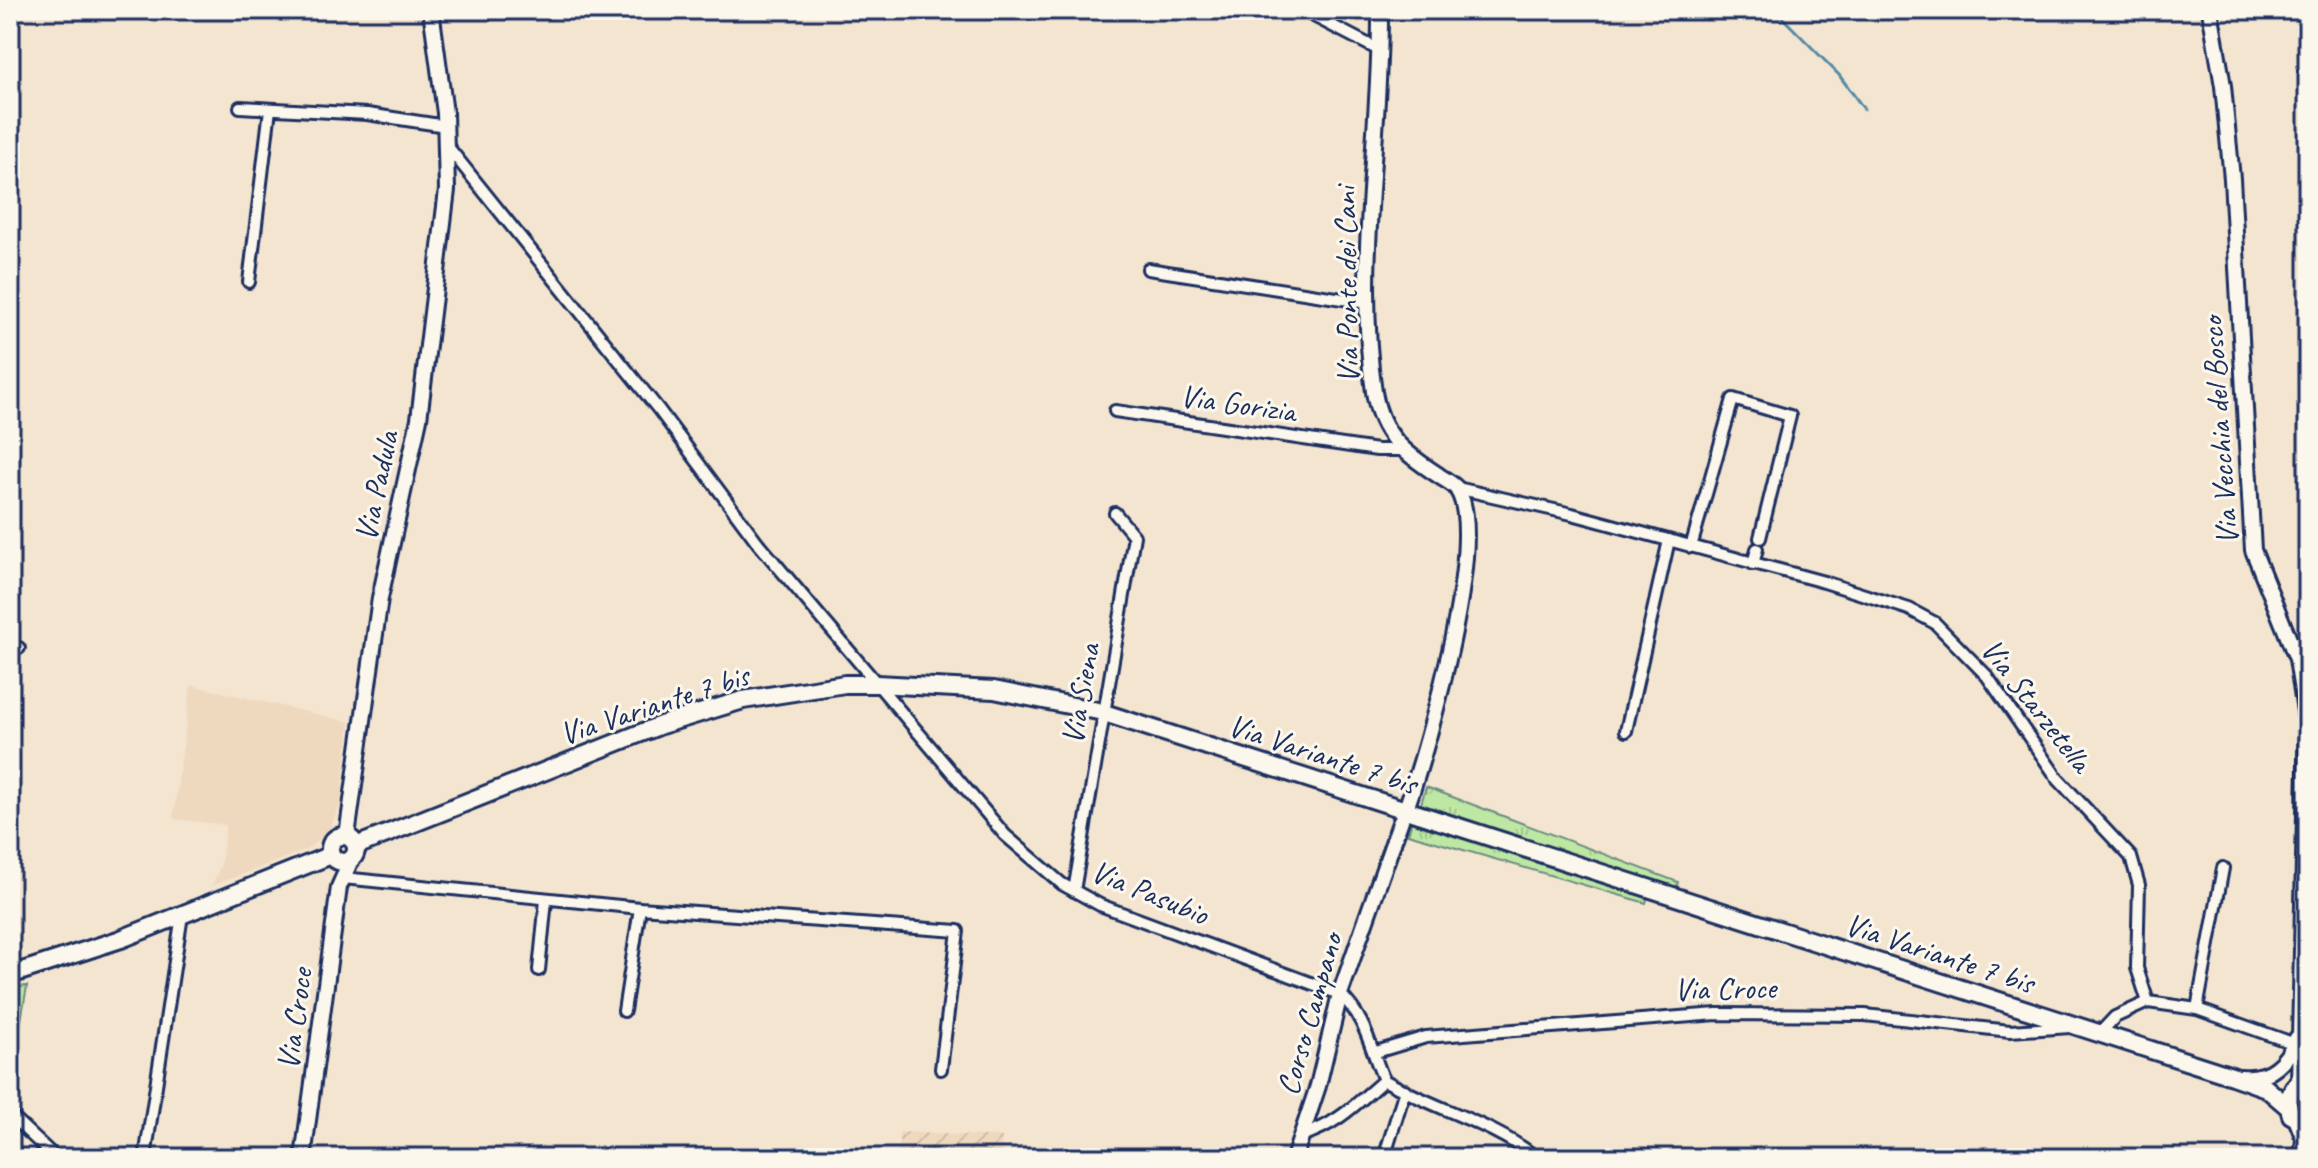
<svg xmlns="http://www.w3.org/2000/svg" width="2318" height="1168" viewBox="0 0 2318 1168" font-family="Caveat,sans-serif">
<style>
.built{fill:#efd9be}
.industrial{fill:url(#industrial-furrows)}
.grass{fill:url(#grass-tufts);stroke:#6c8b80;stroke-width:2}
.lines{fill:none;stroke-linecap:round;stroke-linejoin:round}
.stream{stroke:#538aa7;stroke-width:3}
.street-casing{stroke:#1b2f5e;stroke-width:16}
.secondary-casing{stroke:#1b2f5e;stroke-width:20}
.primary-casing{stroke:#1b2f5e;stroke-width:22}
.street{stroke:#fbf7ec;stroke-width:10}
.secondary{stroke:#fbf7ec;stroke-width:14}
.primary{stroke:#fbf7ec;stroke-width:16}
.labels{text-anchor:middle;stroke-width:6;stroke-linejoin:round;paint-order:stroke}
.street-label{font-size:32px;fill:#1b2f5e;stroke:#fbf7ec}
</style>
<defs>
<pattern id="industrial-furrows" width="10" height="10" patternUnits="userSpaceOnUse" patternTransform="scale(2)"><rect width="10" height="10" fill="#efd9be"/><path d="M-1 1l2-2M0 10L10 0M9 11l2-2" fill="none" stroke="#ccbba6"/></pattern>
<pattern id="grass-tufts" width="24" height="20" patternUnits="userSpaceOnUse" patternTransform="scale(2)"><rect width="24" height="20" fill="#bde7a3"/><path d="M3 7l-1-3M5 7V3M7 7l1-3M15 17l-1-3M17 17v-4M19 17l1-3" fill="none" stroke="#a2c68f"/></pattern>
</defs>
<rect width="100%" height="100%" fill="#f4e5d1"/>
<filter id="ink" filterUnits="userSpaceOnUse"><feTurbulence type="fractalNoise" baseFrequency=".0125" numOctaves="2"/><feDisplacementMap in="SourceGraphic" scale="16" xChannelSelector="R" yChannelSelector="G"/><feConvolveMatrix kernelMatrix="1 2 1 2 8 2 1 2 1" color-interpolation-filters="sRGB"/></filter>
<g filter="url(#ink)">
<path class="built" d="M 191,685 L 350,722 L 340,805 L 329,831 L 306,850 L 212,886 L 221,864 L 226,825 L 173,819 Z"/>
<path class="industrial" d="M 899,1132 L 1002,1137 L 1001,1158 L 899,1158 Z"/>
<path class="grass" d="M 1426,787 L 1678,882 L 1676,889 L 1421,804 Z
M 1412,820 L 1648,895 L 1646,903 L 1408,834 Z
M 27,986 L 10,1084 L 10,988 Z"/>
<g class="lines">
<path class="stream" d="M 1775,10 L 1839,75 L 1864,109"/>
<g class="street-casing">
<path id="street" d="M 1302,10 L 1379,50
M 2304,10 L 2308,13
M 240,107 L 367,114 L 446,126
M 448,147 L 659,410 L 758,543 L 1005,835 L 1062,884 L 1100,905 L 1340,994 C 1367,1019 1370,1049 1384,1080 C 1434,1109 1491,1122 1537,1158
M 1148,269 L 1369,303
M 249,282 L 270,109
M 1115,411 L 1377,450 L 1400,450
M 1457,488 L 1572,514 L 1824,582 L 1909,609 L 1935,623 L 1987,676 L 2058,779 L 2131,857 L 2139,885 L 2137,968 L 2148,1002 L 2115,1017 L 2100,1033
M 1691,547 L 1733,399 L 1790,416 L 1760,538
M 1753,564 L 1757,549
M 10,647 L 19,648
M 1626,731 L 1669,540
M 343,878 L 640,908 L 958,931 L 941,1069
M 1074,891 L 1134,536 L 1115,513
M 539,970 L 546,900
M 2148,1002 L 2197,1009 L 2298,1045
M 2197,1009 L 2223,868
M 624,1011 L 640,908
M 1376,1052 L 1426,1037 L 1717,1014 L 1865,1015 L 2010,1031 L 2070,1027
M 10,1115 L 56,1158
M 2294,1119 L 2302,1139 L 2300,1158
M 1303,1135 C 1337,1125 1358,1102 1384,1080
M 145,1158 L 182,915
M 1384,1158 L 1405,1090"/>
</g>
<g class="secondary-casing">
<path id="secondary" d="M 1380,10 C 1381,136 1355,267 1374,392 C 1381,435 1404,453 1438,475 C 1443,479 1454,484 1457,489 C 1489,536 1427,748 1408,803
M 2210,10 L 2223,86 L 2232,179 L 2253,550 L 2297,659 L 2307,724 L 2299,1084
M 347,836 L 380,598 L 419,419 L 447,190 L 445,113 L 431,10
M 2241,1077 C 2270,1080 2286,1063 2297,1038
M 303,1158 L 339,887 L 351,860
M 1294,1158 L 1318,1086 L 1340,994 L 1401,820"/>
</g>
<g class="primary-casing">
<path id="primary" d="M330 849a13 13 0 1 1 26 0a13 13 0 1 1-26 0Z
M 356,846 L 661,725 L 743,700 L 845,684 L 876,684 L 994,690 L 1098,711 L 2232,1076 L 2266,1088 L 2287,1106
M 10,975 L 121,939 L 331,855
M 2308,1082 L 2295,1086 L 2287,1101 L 2291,1115 L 2308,1124"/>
</g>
<use href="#street" class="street"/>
<use href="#secondary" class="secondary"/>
<use href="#primary" class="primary"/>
</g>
</g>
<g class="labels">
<g class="street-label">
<text transform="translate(1346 285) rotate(-91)" y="11">Via Ponte dei Cani</text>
<text transform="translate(1238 403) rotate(8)" y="11">Via Gorizia</text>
<text transform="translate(2219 431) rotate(-94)" y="11">Via Vecchia del Bosco</text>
<text transform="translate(376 486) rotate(-78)" y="11">Via Padula</text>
<text transform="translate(1080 694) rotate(-80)" y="11">Via Siena</text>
<text transform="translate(654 704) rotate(-18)" y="11">Via Variante 7 bis</text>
<text transform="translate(2037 705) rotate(52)" y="11">Via Starzetella</text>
<text transform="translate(1323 754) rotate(18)" y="11">Via Variante 7 bis</text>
<text transform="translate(1150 892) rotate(22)" y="11">Via Pasubio</text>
<text transform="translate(1940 953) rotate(18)" y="11">Via Variante 7 bis</text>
<text transform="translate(1725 988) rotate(-1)" y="11">Via Croce</text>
<text transform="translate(1309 1014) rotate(-74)" y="11">Corso Campano</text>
<text transform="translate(294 1019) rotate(-82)" y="11">Via Croce</text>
</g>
</g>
<rect width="2318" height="1168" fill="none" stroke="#fbf7ec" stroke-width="40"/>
<rect x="20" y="20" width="2278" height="1128" fill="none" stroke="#1b2f5e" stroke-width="3" filter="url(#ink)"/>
</svg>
